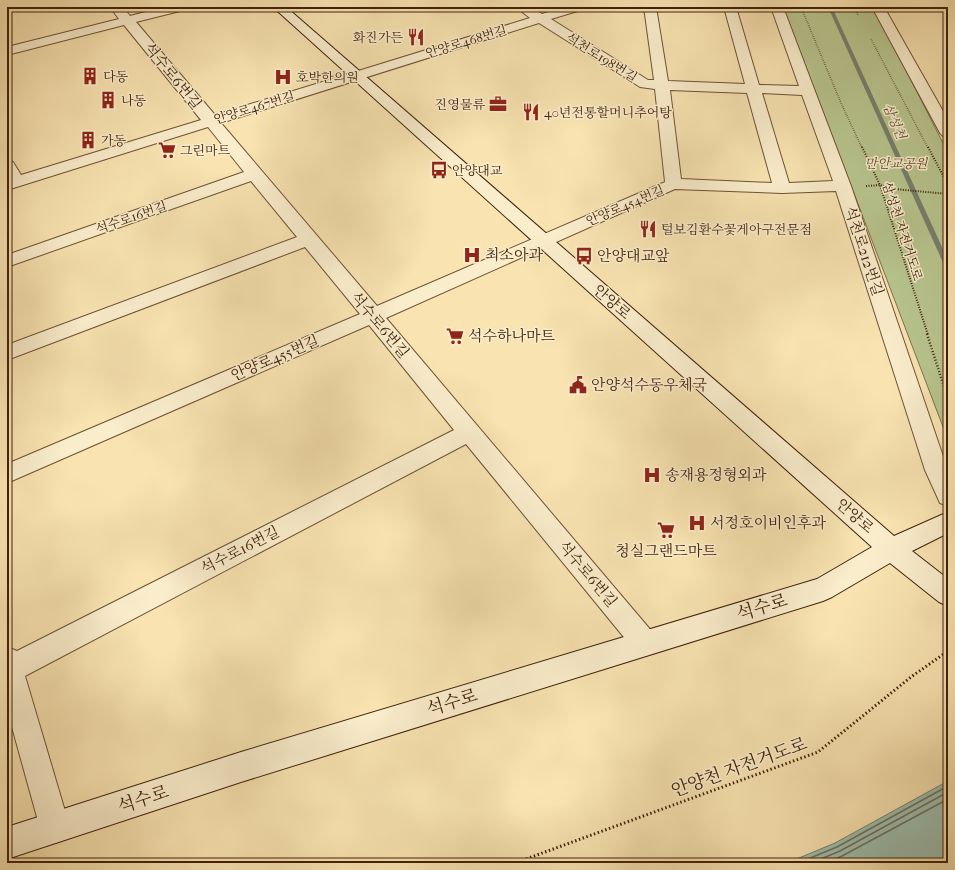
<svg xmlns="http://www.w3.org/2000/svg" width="955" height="870" viewBox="0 0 955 870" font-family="'IM FELL French Canon','Noto Serif KR',serif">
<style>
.green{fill:#b8c58f;stroke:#7c744d}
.water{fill:#9dbeaf;stroke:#78806d}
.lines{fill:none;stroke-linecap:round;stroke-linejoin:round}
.shore{stroke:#6e705d;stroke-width:1.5}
.stream{fill:#78806d;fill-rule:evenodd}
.street-casing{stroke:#6e5234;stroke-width:2}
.secondary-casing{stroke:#40220b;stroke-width:2}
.path-far3{stroke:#40220b;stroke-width:1.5;stroke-dasharray:0.5 1.5;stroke-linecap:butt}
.path-far2{stroke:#40220b;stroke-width:2;stroke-dasharray:1 1.5;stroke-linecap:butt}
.path-far1{stroke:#40220b;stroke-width:2.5;stroke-dasharray:1 2;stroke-linecap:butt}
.path{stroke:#40220b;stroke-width:3;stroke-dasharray:1.5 2.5;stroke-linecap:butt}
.street{fill:#faedcc;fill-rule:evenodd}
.secondary{fill:#faedcc;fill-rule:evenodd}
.labels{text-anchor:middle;stroke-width:3;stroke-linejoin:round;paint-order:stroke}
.far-poi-label{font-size:13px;fill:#40220b;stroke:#faedcc;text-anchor:start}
.far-street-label{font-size:13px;fill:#40220b;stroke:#faedcc}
.far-water-label{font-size:13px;font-style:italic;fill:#5c513c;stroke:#faedcc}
.far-park-label{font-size:13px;font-style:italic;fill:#5e4b2c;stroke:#faedcc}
.street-label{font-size:15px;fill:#40220b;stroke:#faedcc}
.poi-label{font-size:15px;fill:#40220b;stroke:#faedcc;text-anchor:start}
.near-street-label{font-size:18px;fill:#40220b;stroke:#faedcc}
</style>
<rect width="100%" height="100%" fill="#f8e3b1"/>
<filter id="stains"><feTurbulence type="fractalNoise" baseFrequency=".005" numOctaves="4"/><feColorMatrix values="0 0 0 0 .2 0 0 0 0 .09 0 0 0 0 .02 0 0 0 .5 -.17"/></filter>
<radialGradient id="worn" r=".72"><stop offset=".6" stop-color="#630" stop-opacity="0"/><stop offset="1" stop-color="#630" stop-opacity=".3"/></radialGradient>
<path class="green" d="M 783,7 L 874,7 L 948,153 L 948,440 Z"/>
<path class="water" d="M 948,781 L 948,863 L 787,863 L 835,843 Z"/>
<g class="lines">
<path class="shore" d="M 798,863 L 837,847 L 948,786
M 811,863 L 840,851 L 948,792
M 826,863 L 842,856 L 948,799"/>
<path class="stream" d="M 828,7 L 832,7 L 948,260 L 948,269 L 945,267 Z"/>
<g class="street-casing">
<path id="street" d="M 110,7 L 123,7 L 130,16 L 165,7 L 186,7 L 184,10 L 136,22 L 215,115 L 530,18 L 516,7 L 531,7 L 542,14 L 564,7 L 583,7 L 581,10 L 551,19 L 648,80 L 654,80 L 644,7 L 656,7 L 668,81 L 745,84 L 724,7 L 736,7 L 759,85 L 799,86 L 771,7 L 783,7 L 851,186 L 948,471 L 948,506 L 940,503 L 925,470 L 836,191 L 782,193 L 675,189 L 386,318 L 654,634 L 658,643 L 654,652 L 645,656 L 636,652 L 466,444 L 25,676 L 70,828 L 66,839 L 55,843 L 44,839 L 40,828 L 7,709 L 7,647 L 17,651 L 454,430 L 369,325 L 7,483 L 7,464 L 360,314 L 305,247 L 7,360 L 7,345 L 297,237 L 251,181 L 7,267 L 7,255 L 244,172 L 208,127 L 7,190 L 7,160 L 13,162 L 21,175 L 201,120 L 124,25 L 7,55 L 7,47 L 119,19 ZM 539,23 L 640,87 L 655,89 L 665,182 L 377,306 L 221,123 ZM 670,90 L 747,93 L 772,183 L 681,179 ZM 762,93 L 802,95 L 833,181 L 789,183 Z
M 872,7 L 884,7 L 948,120 L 948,138 L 943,136 L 940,133 Z"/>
</g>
<g class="secondary-casing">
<path id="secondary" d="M 273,7 L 286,7 L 894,536 L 948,512 L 948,533 L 912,551 L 948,579 L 948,606 L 939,602 L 890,563 L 832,597 L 823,601 L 241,782 L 7,859 L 7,827 L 241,752 L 817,579 L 872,547 Z"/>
</g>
<path class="path-far3" d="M 801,7 L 841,103 L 862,148
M 854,7 L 858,15
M 871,39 L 928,148"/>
<path class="path-far2" d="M 862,147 L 880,185 L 928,335
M 928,147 L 948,185
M 866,186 L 880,185 L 894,189 L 948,194"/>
<path class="path-far1" d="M 927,334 L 948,399"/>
<path class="path" d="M 515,863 L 818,752 L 911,677 L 948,651"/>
<use href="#street" class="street"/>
<use href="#secondary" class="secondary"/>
</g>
<defs>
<g id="restaurant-bare" transform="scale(1.38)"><path d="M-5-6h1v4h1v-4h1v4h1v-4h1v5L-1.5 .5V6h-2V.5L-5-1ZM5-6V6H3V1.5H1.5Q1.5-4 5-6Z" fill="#8f2418" stroke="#faedcc" stroke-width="2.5" paint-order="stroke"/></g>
<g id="building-bare" transform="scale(1.38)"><path d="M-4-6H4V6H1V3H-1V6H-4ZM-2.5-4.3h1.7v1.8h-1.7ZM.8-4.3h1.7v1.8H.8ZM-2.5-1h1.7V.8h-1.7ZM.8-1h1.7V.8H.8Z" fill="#8f2418" stroke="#faedcc" stroke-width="2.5" paint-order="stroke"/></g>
<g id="hospital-bare" transform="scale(1.38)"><path d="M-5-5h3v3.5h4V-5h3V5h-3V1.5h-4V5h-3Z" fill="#8f2418" stroke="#faedcc" stroke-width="2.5" paint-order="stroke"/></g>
<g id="office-bare" transform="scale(1.38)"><path d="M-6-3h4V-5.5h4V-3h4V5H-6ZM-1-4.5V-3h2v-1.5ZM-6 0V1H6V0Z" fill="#8f2418" stroke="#faedcc" stroke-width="2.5" paint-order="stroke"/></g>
<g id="supermarket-bare" transform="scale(1.38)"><path d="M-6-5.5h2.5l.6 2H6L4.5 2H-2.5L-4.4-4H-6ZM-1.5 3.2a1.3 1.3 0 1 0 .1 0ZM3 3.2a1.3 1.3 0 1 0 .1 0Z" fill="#8f2418" stroke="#faedcc" stroke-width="2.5" paint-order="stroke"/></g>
<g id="bus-bare" transform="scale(1.38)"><path d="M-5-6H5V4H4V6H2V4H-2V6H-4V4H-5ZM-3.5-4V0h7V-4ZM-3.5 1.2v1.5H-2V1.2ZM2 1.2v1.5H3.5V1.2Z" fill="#8f2418" stroke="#faedcc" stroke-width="2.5" paint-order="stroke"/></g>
<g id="civic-bare" transform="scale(1.38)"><path d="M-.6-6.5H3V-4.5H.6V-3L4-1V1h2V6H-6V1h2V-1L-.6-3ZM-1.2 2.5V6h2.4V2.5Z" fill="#8f2418" stroke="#faedcc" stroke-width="2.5" paint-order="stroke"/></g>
</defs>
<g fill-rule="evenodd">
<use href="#restaurant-bare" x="416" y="37"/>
<use href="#building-bare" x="90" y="76"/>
<use href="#hospital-bare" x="283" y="77"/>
<use href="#building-bare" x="108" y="100"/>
<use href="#office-bare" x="498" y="104"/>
<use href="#restaurant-bare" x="531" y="112"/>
<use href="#building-bare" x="88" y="140"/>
<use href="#supermarket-bare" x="167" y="150"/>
<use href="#bus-bare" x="439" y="170"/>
<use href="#restaurant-bare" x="648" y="229"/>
<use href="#hospital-bare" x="472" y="255"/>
<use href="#bus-bare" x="584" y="256"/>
<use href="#supermarket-bare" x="455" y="336"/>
<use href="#civic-bare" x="578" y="385"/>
<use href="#hospital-bare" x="652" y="475"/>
<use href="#hospital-bare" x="697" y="523"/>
<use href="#supermarket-bare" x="666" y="530"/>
</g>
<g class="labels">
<g class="far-poi-label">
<text x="403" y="42" text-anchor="end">화진가든</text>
<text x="103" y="81">다동</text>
<text x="296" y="82">호박한의원</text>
<text x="121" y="105">나동</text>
<text x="485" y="109" text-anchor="end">진영물류</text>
<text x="544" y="117">40년전통할머니추어탕</text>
<text x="101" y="145">가동</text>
<text x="180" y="155">그린마트</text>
<text x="452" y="175">안양대교</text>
<text x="661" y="234">털보김환수꽃게아구전문점</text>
</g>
<g class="far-street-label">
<text transform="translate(466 41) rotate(-17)" y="5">안양로468번길</text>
<text transform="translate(602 57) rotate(32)" y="5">석천로198번길</text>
<text transform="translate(254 107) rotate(-17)" y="5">안양로467번길</text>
<text transform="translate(625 205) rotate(-23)" y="5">안양로454번길</text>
<text transform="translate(131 217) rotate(-19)" y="5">석수로16번길</text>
<text transform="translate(903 231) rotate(72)" y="5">삼성천 자전거도로</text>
</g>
<g class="far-water-label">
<text transform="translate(895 121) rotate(66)" y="5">삼성천</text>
</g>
<g class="far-park-label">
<text x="896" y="168">만안교공원</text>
</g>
<g class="street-label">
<text transform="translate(173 76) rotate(51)" y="5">석수로6번길</text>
<text transform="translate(864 251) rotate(72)" y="5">석천로212번길</text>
<text transform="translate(612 302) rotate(41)" y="5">안양로</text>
<text transform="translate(380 325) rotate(50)" y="5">석수로6번길</text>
<text transform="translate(275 358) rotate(-23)" y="5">안양로455번길</text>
<text transform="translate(855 516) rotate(41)" y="5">안양로</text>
<text transform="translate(240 550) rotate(-27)" y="5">석수로16번길</text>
<text transform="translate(588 574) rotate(50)" y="5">석수로6번길</text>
</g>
<g class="poi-label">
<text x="485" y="260">최소아과</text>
<text x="597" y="261">안양대교앞</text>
<text x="468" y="341">석수하나마트</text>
<text x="591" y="390">안양석수동우체국</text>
<text x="665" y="480">송재용정형외과</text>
<text x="710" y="528">서정호이비인후과</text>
<text x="666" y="556" text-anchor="middle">청실그랜드마트</text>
</g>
<g class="near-street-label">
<text transform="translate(762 607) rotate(-17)" y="6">석수로</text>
<text transform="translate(452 702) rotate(-17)" y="6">석수로</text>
<text transform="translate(739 767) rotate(-20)" y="6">안양천 자전거도로</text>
<text transform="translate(143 799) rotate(-18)" y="6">석수로</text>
</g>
</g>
<rect width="955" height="870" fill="none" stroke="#f8e3b1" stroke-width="24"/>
<rect x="8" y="8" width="939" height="854" fill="none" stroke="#40220b" stroke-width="2"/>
<rect x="12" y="12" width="931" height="846" fill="none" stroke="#40220b"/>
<rect width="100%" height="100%" filter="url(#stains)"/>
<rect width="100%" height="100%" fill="url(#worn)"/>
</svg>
